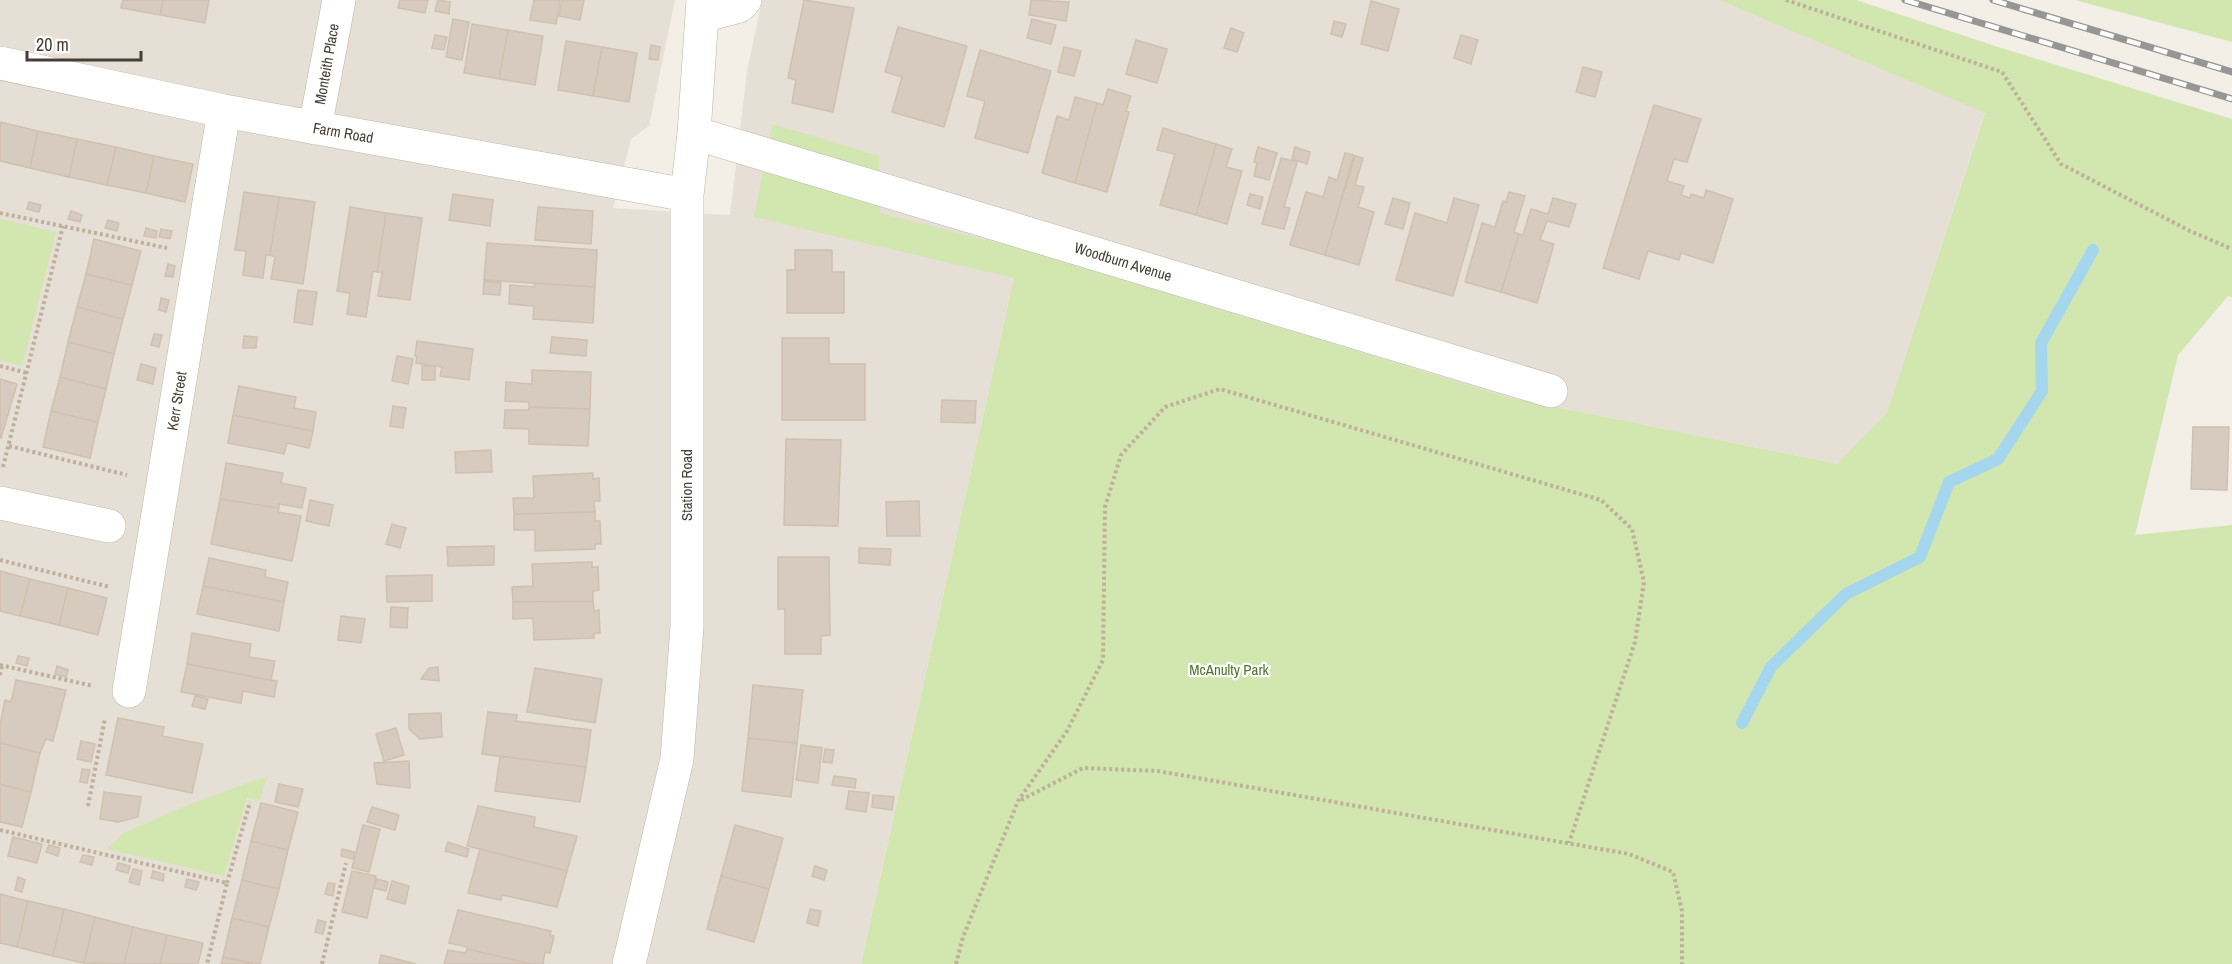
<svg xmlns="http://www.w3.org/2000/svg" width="2232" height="964" viewBox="0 0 2232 964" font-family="'Archivo Narrow',sans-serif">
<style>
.residential{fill:#e6dfd5}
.green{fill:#d2e6b0}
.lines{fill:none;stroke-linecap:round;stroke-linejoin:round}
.stream{stroke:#a4d6ee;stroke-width:12}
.building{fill:#d7cbbf;stroke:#cfc0b0;stroke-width:1.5}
.minor-casing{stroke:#beb5a9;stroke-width:34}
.path{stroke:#bfaf9b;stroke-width:4;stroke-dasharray:3 3;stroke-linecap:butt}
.minor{stroke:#fff;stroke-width:33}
.rail-casing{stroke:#969696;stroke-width:7}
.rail{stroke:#fff;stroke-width:4.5;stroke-dasharray:14;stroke-linecap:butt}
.labels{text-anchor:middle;stroke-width:4.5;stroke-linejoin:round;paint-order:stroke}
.street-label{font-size:15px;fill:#453e36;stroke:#fff}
.park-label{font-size:15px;fill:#4e752b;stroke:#fff}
</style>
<rect width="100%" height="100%" fill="#f3eee6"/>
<path class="residential" d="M 0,0 L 675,0 L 649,126 L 631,139 L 613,208 L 730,215 L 747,71 L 762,0 L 1719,0 L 1985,112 L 1887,412 L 1837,464 L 1507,397 L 1014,278 L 861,964 L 0,964 Z"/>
<path class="green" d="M 1719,0 L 1856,0 L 1998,47 L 2232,119 L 2232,297 L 2228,296 L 2178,355 L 2135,535 L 2232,525 L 2232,964 L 861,964 L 1014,278 L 754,217 L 773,124 L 879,156 L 880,213 L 1018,248 L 1507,397 L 1837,464 L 1887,412 L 1985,113 Z
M 2075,0 L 2232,0 L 2232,42 Z
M 0,219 L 56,232 L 22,366 L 0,360 Z
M 267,777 L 260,800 L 247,798 L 224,876 L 106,849 L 124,833 L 178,809 L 247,783 Z"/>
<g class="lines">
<path class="stream" d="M 1742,723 L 1771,667 L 1846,594 L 1920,557 L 1949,482 L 1998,459 L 2042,391 L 2041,343 L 2093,250"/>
</g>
<path class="building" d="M 123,0 L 163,0 L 160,15 L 121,8 Z
M 163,0 L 209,0 L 205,23 L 160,15 Z
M 400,0 L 428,0 L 425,13 L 398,8 Z
M 438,0 L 450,2 L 449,14 L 435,11 Z
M 534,0 L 560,0 L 556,24 L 530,20 Z
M 562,0 L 584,0 L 580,20 L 559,16 Z
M 804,0 L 854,8 L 833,112 L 792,103 L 796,80 L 788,78 Z
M 1031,0 L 1069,2 L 1066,21 L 1029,15 Z
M 1371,1 L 1399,9 L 1388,51 L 1361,44 Z
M 453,19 L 469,22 L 462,60 L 446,57 Z
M 1032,19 L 1056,25 L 1051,44 L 1027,38 Z
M 1334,21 L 1346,24 L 1342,37 L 1331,34 Z
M 472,24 L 508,30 L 499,79 L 464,73 Z
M 898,27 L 967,46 L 944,127 L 892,112 L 902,77 L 885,72 Z
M 1231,28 L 1244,33 L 1237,52 L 1224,48 Z
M 508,30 L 543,36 L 535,85 L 499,79 Z
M 435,35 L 447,37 L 444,50 L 432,48 Z
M 1461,35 L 1478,40 L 1471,64 L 1454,58 Z
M 1136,40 L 1167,49 L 1157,83 L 1126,74 Z
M 566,41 L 602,47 L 593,96 L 558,90 Z
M 651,45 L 660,47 L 658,60 L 649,59 Z
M 602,47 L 637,53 L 629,102 L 593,96 Z
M 1064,47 L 1081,51 L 1074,76 L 1058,72 Z
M 980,50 L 1051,71 L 1028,153 L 975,138 L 985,101 L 967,96 Z
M 1583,67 L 1602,72 L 1595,97 L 1576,92 Z
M 1108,89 L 1131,96 L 1126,111 L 1129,112 L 1107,192 L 1075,183 L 1097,103 L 1103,105 Z
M 1075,97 L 1097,103 L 1075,183 L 1042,173 L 1057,116 L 1069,120 Z
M 1654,105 L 1701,119 L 1687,162 L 1674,159 L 1667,181 L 1684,186 L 1681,195 L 1690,198 L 1691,194 L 1704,198 L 1706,190 L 1733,199 L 1713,263 L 1681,253 L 1679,260 L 1648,251 L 1639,279 L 1603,268 Z
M 0,122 L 38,131 L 30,168 L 0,161 Z
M 1163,128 L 1216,144 L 1196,215 L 1160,205 L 1175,154 L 1157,150 Z
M 38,131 L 77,139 L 69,177 L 30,168 Z
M 77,139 L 116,147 L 107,185 L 69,177 Z
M 1216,144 L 1232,149 L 1226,167 L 1242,171 L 1227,224 L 1196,215 Z
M 116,147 L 154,156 L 146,193 L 107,185 Z
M 1258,147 L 1277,153 L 1269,180 L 1254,176 L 1257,163 L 1254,162 Z
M 1295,147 L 1310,152 L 1307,164 L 1292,159 Z
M 1345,153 L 1354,155 L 1325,255 L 1290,245 L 1306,192 L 1323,197 L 1329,177 L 1337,180 Z
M 154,156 L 193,164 L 185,202 L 146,193 Z
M 1355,156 L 1363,158 L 1355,185 L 1364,187 L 1358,207 L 1374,212 L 1359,265 L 1325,255 Z
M 1281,158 L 1297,162 L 1284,207 L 1290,208 L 1284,229 L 1262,224 Z
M 244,192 L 279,197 L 270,255 L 266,255 L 263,278 L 243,275 L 246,251 L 235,250 Z
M 1509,192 L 1525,196 L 1514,232 L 1519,234 L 1501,292 L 1465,282 L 1482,223 L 1495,227 L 1503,201 L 1506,202 Z
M 453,194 L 493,200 L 490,226 L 449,220 Z
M 1250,194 L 1263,197 L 1260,209 L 1247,205 Z
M 279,197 L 315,202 L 303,284 L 271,279 L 275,257 L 270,255 Z
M 1393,198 L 1410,203 L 1403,229 L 1385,224 Z
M 1454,198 L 1479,205 L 1453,296 L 1396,280 L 1415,213 L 1447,223 Z
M 1553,198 L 1576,204 L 1569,227 L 1547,221 L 1540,240 L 1554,244 L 1537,303 L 1501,292 L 1519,234 L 1523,235 L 1531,209 L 1548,214 Z
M 29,202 L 41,205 L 39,212 L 27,209 Z
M 350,207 L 386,213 L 377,272 L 373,271 L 366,317 L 347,314 L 350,293 L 337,291 Z
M 538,207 L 593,211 L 591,244 L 535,240 Z
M 71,211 L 82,215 L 80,222 L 68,219 Z
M 386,213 L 422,218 L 410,300 L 378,296 L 382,272 L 377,272 Z
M 108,220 L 119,223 L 117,231 L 105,228 Z
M 146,228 L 157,231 L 156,238 L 144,236 Z
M 161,229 L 172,231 L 170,239 L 159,237 Z
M 94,239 L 141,251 L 132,285 L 86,274 Z
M 487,243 L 597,250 L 595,287 L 484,280 Z
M 795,250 L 832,250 L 832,272 L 844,272 L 844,313 L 787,313 L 787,270 L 795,270 Z
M 168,264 L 175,266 L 173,277 L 165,276 Z
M 86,274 L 132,285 L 123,319 L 77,307 Z
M 484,281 L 501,283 L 500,295 L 483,294 Z
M 535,283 L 595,287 L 593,323 L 533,319 L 534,306 L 509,304 L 510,285 L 534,287 Z
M 298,290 L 317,292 L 312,325 L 294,322 Z
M 161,298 L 169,300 L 166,312 L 159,310 Z
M 77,307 L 123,319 L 114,354 L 68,342 Z
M 154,334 L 162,335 L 159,347 L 151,345 Z
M 244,336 L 257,337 L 256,348 L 243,348 Z
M 552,337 L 587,340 L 586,356 L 550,353 Z
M 782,338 L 829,338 L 829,364 L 865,364 L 865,420 L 782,420 Z
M 417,341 L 473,349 L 469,380 L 440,376 L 442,367 L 416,363 L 417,356 L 415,356 Z
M 68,342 L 114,354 L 106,389 L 60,377 Z
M 397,356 L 413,359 L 408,384 L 392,381 Z
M 141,364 L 156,368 L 153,384 L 137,380 Z
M 422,366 L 435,366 L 435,380 L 422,380 Z
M 532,370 L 591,372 L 590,409 L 529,407 L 529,402 L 505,401 L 506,382 L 532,384 Z
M 60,377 L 106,389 L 98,422 L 51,411 Z
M 0,379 L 17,384 L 1,438 L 0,437 Z
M 239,386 L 296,397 L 294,408 L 316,412 L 313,431 L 233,415 Z
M 942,400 L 976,401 L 975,423 L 941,422 Z
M 393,406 L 406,408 L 403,428 L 390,426 Z
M 529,407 L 590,409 L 588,446 L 529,444 L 529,429 L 504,428 L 505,410 L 529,410 Z
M 51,411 L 98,422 L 90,458 L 43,447 Z
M 233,415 L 313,431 L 309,448 L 287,443 L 284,454 L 228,443 Z
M 2193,427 L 2229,427 L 2227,490 L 2191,489 Z
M 786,439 L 841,440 L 838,526 L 784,525 Z
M 491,450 L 492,472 L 456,473 L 455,452 Z
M 226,463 L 283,473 L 281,483 L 306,488 L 302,508 L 279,504 L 279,508 L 220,499 Z
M 593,473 L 593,479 L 599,478 L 600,501 L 594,501 L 595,512 L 514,514 L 513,498 L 534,498 L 533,476 Z
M 220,499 L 279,508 L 278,512 L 301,516 L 292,561 L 211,544 Z
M 310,500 L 333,505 L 329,526 L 306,521 Z
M 919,501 L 920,536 L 887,536 L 886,502 Z
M 595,512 L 595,521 L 600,521 L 601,544 L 595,544 L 595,549 L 535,551 L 535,530 L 514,530 L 514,514 Z
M 392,524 L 406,528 L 400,548 L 386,544 Z
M 494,546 L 494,565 L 448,566 L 447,547 Z
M 859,548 L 891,549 L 890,565 L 859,563 Z
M 778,557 L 829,557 L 830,635 L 821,636 L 821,654 L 785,654 L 785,609 L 778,609 Z
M 209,558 L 266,570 L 265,577 L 288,582 L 284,602 L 203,586 Z
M 592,562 L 592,567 L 598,567 L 599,590 L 593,591 L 593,601 L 513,602 L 512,587 L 533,586 L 532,564 Z
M 0,571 L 30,579 L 20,616 L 0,611 Z
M 432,575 L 432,601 L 387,602 L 386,576 Z
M 30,579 L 68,588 L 59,625 L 20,616 Z
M 203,586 L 284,602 L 279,631 L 197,614 Z
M 68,588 L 107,598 L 98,635 L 59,625 Z
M 593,601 L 594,611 L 599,610 L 600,633 L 594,633 L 594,638 L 534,640 L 533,618 L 513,619 L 513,602 Z
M 391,607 L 408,608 L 407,628 L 390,627 Z
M 341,616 L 365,619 L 361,643 L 338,640 Z
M 192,633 L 251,644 L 249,657 L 275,661 L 271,680 L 187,664 Z
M 18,656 L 29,658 L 27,666 L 16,663 Z
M 187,664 L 277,681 L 274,697 L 243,691 L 241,703 L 181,692 Z
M 57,666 L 68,670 L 66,677 L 55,674 Z
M 438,667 L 439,681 L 421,679 L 429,668 Z
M 535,668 L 602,679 L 595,723 L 527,712 Z
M 16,680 L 66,690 L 53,741 L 46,739 L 40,753 L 0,743 L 0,725 L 5,700 L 11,702 Z
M 753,685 L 803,690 L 797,743 L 748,738 Z
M 195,696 L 208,699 L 205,709 L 192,706 Z
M 488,712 L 517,715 L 516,721 L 591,730 L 586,767 L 482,754 Z
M 441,713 L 442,737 L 420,739 L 409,729 L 409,714 Z
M 118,718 L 164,727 L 162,736 L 203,744 L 192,793 L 106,775 Z
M 396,728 L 404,755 L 384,761 L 376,734 Z
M 748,738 L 797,743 L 791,797 L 742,791 Z
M 81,741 L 95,744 L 91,762 L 77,759 Z
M 0,743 L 40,753 L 31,792 L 0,784 Z
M 801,745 L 822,748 L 818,783 L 796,780 Z
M 825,749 L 834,750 L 832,763 L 823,762 Z
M 500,756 L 586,767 L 580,802 L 495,791 Z
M 409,761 L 410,788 L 377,784 L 374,763 Z
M 82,769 L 90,770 L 87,783 L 80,782 Z
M 834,776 L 856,779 L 855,788 L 832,785 Z
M 0,784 L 31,792 L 22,827 L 0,822 Z
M 279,784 L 303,789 L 298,807 L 275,802 Z
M 849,791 L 869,793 L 866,812 L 846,809 Z
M 104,792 L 141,797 L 138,817 L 118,822 L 100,819 Z
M 873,795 L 894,797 L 892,810 L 872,807 Z
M 261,803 L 298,812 L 288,850 L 251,841 Z
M 478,806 L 535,817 L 534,827 L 577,836 L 567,871 L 467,846 Z
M 372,807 L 399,815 L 395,830 L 367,822 Z
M 363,825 L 380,829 L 369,872 L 352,868 Z
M 735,825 L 783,838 L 769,889 L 721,876 Z
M 13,837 L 42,844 L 37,863 L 8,856 Z
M 251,841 L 288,850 L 279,889 L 242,880 Z
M 448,842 L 469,849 L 467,857 L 445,851 Z
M 49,845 L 60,848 L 58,856 L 46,852 Z
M 342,849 L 354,852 L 353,859 L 341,856 Z
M 480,849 L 567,871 L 557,907 L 502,895 L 501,900 L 468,893 Z
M 83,855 L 94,857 L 92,865 L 80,862 Z
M 118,863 L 130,866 L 128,873 L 116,870 Z
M 815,866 L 827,870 L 824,880 L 812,876 Z
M 133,869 L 142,871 L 139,885 L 129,882 Z
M 153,871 L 164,874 L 163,881 L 151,878 Z
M 352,871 L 376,876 L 367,918 L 342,912 Z
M 721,876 L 769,889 L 754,942 L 707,929 Z
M 18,877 L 25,880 L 22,892 L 15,890 Z
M 187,879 L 199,882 L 196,890 L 185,887 Z
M 377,879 L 388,882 L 386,891 L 374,888 Z
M 242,880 L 279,889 L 269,927 L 232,918 Z
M 392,881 L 409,886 L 405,904 L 387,899 Z
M 328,883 L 335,884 L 333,896 L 325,894 Z
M 0,894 L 28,901 L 17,947 L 0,943 Z
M 28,901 L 64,909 L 53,956 L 17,947 Z
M 64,909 L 95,917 L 84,963 L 53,956 Z
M 810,909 L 821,911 L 818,926 L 807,923 Z
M 458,910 L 551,931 L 550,935 L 554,936 L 550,953 L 545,952 L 543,964 L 532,964 L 467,949 L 467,947 L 449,943 Z
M 95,917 L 133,927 L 124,964 L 84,963 Z
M 232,918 L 269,927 L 260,964 L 223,957 Z
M 318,920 L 326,922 L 323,934 L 315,932 Z
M 133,927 L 167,935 L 160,964 L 124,964 Z
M 167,935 L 203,943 L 198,964 L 160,964 Z
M 467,949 L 532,964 L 444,964 L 448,950 L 465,953 Z
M 381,955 L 416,964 L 379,964 Z
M 223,957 L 254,964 L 221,964 Z"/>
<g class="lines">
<g class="minor-casing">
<path id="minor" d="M 702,16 L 739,6 L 745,0
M 0,63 L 224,111 L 687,195
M 315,128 L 339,0
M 694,133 L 1551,391
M 0,503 L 109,526
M 129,691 L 224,111
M 629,964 L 677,759 L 687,626 L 687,195 L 694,133 L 703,0"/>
</g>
<path class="path" d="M 1786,0 L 2002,72 L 2061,164 L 2190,231 L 2232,249
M 0,213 L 167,248
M 0,366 L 27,373
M 9,446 L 127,475
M 3,467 L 63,226
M 0,560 L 110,587
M 0,665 L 93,686
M 0,675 L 2,665
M 1021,800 L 1083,768 L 1158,771 L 1629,854 L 1673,872 L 1682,911 L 1682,964
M 88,806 L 105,718
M 0,830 L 227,883 L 207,964
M 227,883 L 250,802
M 322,964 L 346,863
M 956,964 L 963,937 L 1018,801 L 1067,731 L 1103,660 L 1105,507 L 1121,455 L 1165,407 L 1220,389 L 1601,500 L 1632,529 L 1644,582 L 1635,642 L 1569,843"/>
<use href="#minor" class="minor"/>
<g class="rail-casing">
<path id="rail" d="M 1905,0 L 2232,99
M 1993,0 L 2232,72"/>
</g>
<use href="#rail" class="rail"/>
</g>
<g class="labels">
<g class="street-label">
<text transform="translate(327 64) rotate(-80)" y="5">Monteith Place</text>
<text transform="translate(343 133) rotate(10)" y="5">Farm Road</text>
<text transform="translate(1123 262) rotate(17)" y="5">Woodburn Avenue</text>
<text transform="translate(177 401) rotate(-81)" y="5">Kerr Street</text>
<text transform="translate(687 485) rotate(-90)" y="5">Station Road</text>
</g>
<g class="park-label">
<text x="1229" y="675">McAnulty Park</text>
</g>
</g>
<path d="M27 51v9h114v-9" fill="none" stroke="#453e36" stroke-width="3"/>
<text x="36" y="51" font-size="18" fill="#453e36" stroke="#ffffff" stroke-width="4.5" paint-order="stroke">20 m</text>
</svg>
